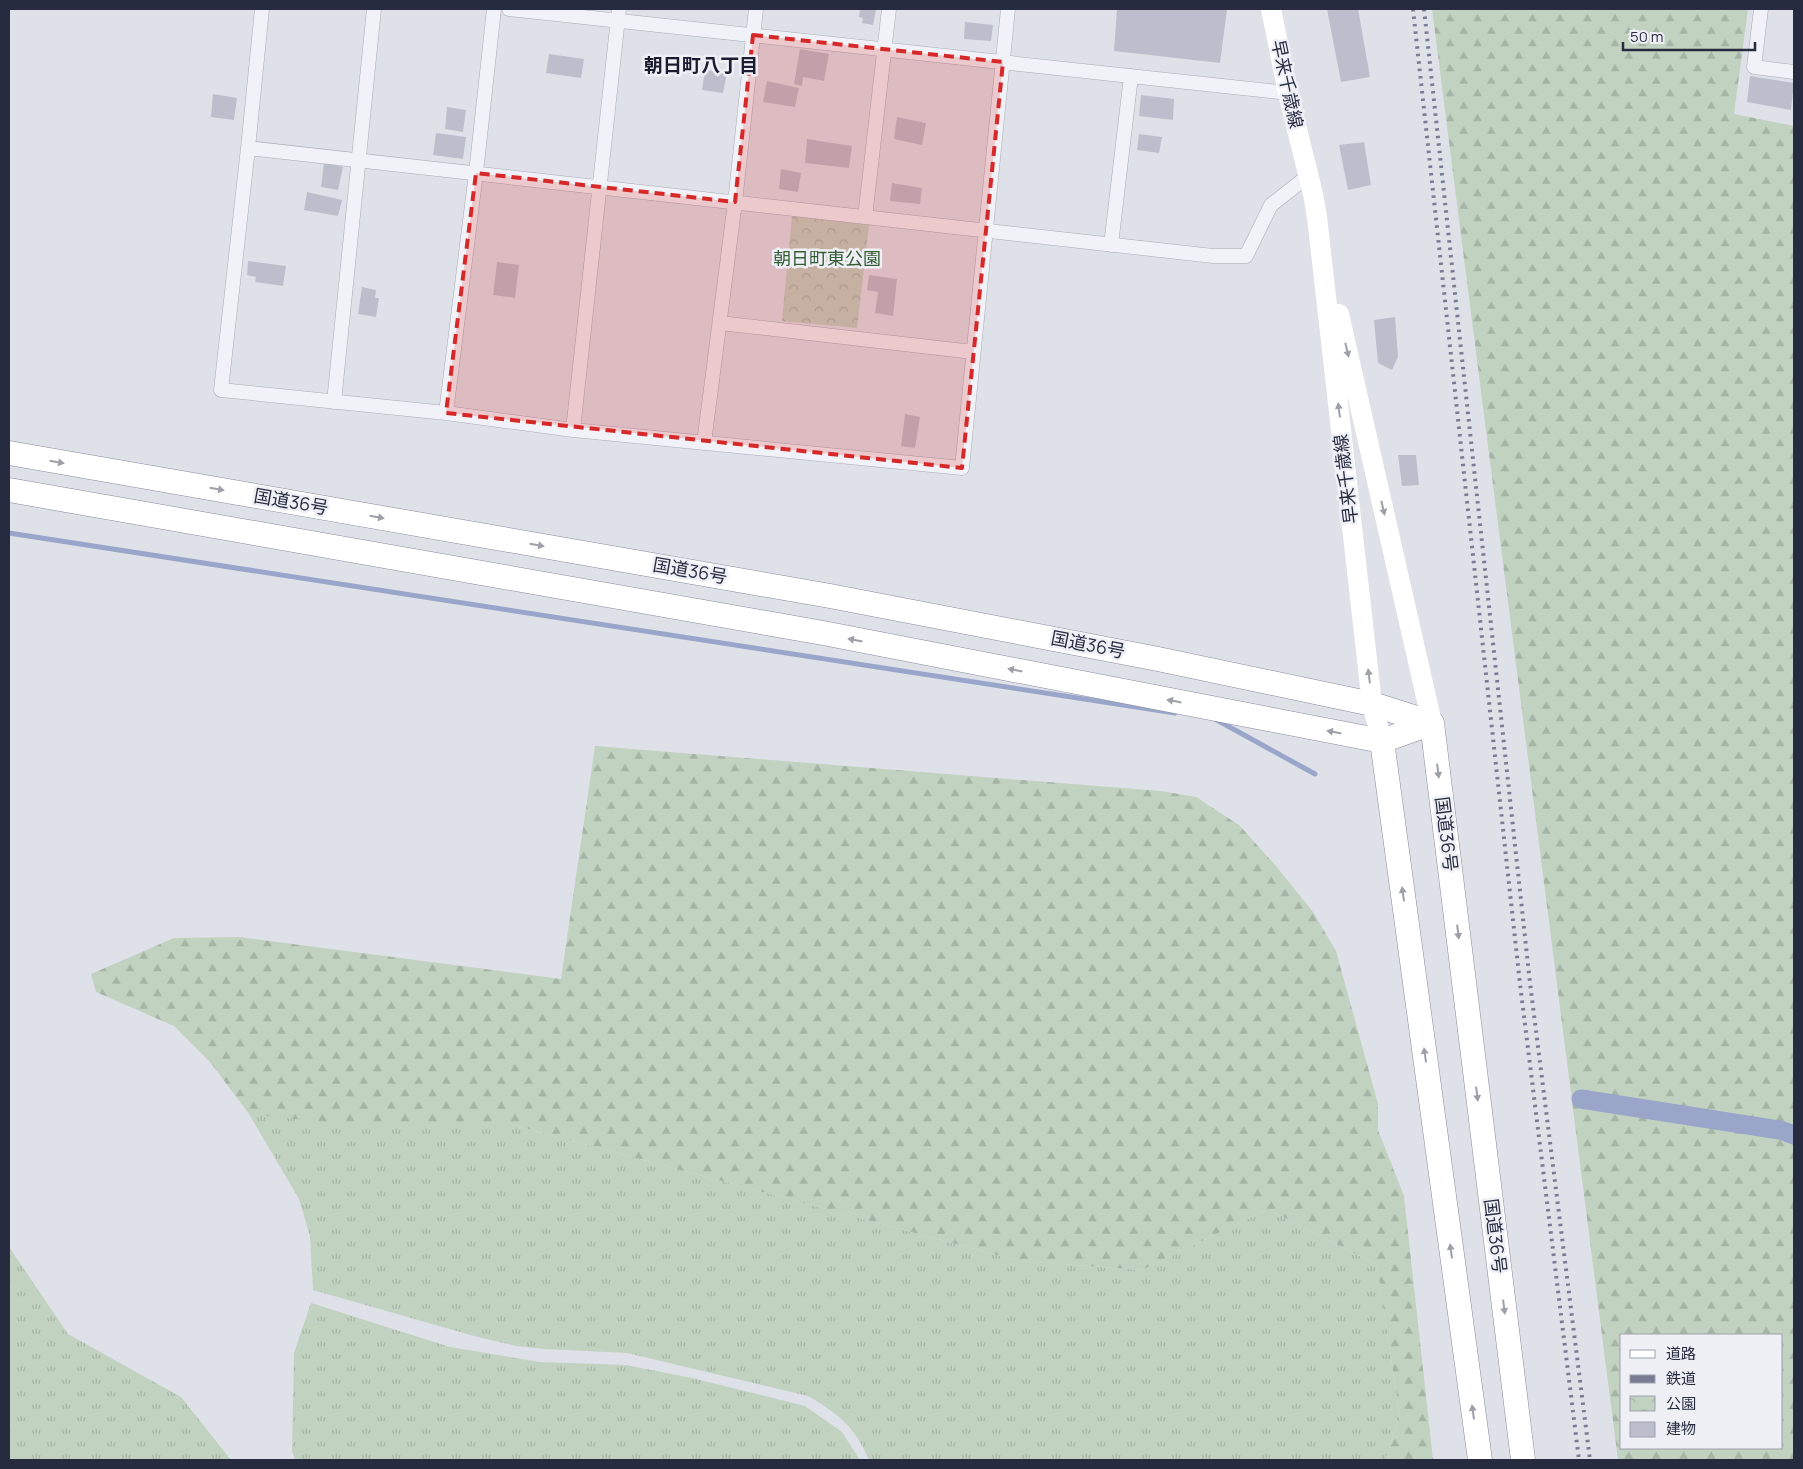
<svg xmlns="http://www.w3.org/2000/svg" width="1803" height="1469" viewBox="0 0 1803 1469" font-family="Manrope,'Noto Sans JP',sans-serif">
<style>
.grass{fill:url(#grass-tufts)}
.forest{fill:url(#forest-firs);fill-rule:evenodd}
.park{fill:url(#park-crowns)}
.lines{fill:none;stroke-linecap:round;stroke-linejoin:round}
.stream{stroke:#99a6c9;stroke-width:5}
.canal{stroke:#99a6c9;stroke-width:19}
.building{fill:#bcbfcb}
.minor-casing{stroke:#a8aab6;stroke-width:15}
.trunk-casing{stroke:#868b9f;stroke-width:25}
.minor{stroke:#f1f2f7;stroke-width:14}
.secondary{stroke:#fff;stroke-width:20}
.trunk{stroke:#fff;stroke-width:24}
.rail{stroke:#787c92;stroke-width:4;stroke-dasharray:2.5 5;stroke-linecap:butt}
.oneway{fill:#9ea0a9}
.marked{fill:#d62828;fill-opacity:0.2;stroke:#d62828;stroke-width:4;stroke-dasharray:10 6;stroke-linejoin:round}
.labels{text-anchor:middle;stroke-width:5;stroke-linejoin:round;paint-order:stroke}
.street-label{font-size:18px;fill:#272b40;stroke:#eef0f6}
.park-label{font-size:18px;fill:#345c35;stroke:#eef0f6}
.neighbourhood-label{font-size:19px;font-weight:bold;fill:#1a1d30;stroke:#eef0f6}
</style>
<defs>
<pattern id="grass-tufts" width="24" height="20" patternUnits="userSpaceOnUse" patternTransform="scale(1.25)"><rect width="24" height="20" fill="#c1d2c0"/><path d="M3 7l-1-3M5 7V3M7 7l1-3M15 17l-1-3M17 17v-4M19 17l1-3" fill="none" stroke="#a6b4a6"/></pattern>
<pattern id="forest-firs" width="22" height="20" patternUnits="userSpaceOnUse" patternTransform="scale(1.25)"><rect width="22" height="20" fill="#c1d2c0"/><path d="M5 1l3.5 6h-7zM16 11l3.5 6h-7z" fill="#a6b4a6"/></pattern>
<pattern id="park-crowns" width="20" height="18" patternUnits="userSpaceOnUse" patternTransform="scale(1.25)"><rect width="20" height="18" fill="#c1d2c0"/><path d="M2 6a3 3 0 1 1 6 0M12 15a3 3 0 1 1 6 0" fill="none" stroke="#a6b4a6"/></pattern>
</defs>
<rect width="100%" height="100%" fill="#dfe1e8"/>
<path class="grass" d="M 249,1114 L 506,1123 L 1019,1261 L 1142,1270 L 1268,1209 L 1377,1265 L 1400,1417 L 1385,1460 L 869,1460 C 855,1427 839,1414 808,1396 L 627,1353 L 545,1349 L 516,1346 L 474,1336 L 313,1290 L 310,1236 L 299,1199 Z
M 9,1247 L 68,1334 L 181,1397 L 231,1460 L 9,1460 Z
M 311,1303 L 450,1347 L 540,1362 L 626,1365 L 692,1378 L 805,1406 L 842,1432 L 860,1460 L 295,1460 L 292,1451 L 294,1353 Z"/>
<path class="forest" d="M 1432,9 L 1748,9 L 1734,114 L 1794,126 L 1794,1460 L 1618,1460 ZM 1622,1335 L 1782,1335 L 1782,1448 L 1622,1448 Z
M 595,746 L 1161,791 L 1196,797 L 1239,825 L 1276,866 L 1313,912 L 1336,951 L 1378,1104 L 1378,1130 L 1404,1196 L 1433,1460 L 1385,1460 L 1400,1417 L 1377,1265 L 1268,1209 L 1142,1270 L 1019,1261 L 506,1123 L 323,1122 L 249,1114 L 210,1062 L 174,1026 L 96,992 L 91,974 L 174,938 L 239,937 L 561,979 Z"/>
<path class="park" d="M 792,216 L 869,225 L 857,328 L 782,321 Z"/>
<g class="lines">
<path class="stream" d="M 9,533 L 1175,713
M 1215,719 L 1315,774"/>
<path class="canal" d="M 1581,1099 L 1780,1130 L 1794,1135"/>
</g>
<path class="building" d="M 860,9 L 876,9 L 873,25 L 862,23 L 863,18 L 859,17 Z
M 1117,9 L 1227,10 L 1220,63 L 1114,51 Z
M 1327,9 L 1358,9 L 1370,77 L 1341,82 Z
M 965,22 L 993,25 L 991,41 L 964,39 Z
M 800,49 L 829,54 L 824,81 L 803,77 L 802,86 L 794,84 Z
M 549,54 L 584,59 L 581,78 L 546,73 Z
M 705,70 L 727,73 L 723,93 L 702,90 Z
M 1750,76 L 1794,83 L 1791,110 L 1747,102 Z
M 767,81 L 799,88 L 795,107 L 763,102 Z
M 213,94 L 237,98 L 234,120 L 211,117 Z
M 1141,95 L 1174,99 L 1173,120 L 1139,116 Z
M 447,107 L 466,110 L 463,132 L 445,129 Z
M 897,117 L 926,123 L 922,145 L 894,139 Z
M 436,133 L 466,137 L 463,159 L 433,155 Z
M 1139,134 L 1162,137 L 1159,153 L 1137,150 Z
M 807,139 L 852,146 L 849,168 L 805,163 Z
M 1364,142 L 1371,185 L 1348,190 L 1339,145 Z
M 324,163 L 343,167 L 338,190 L 321,187 Z
M 781,169 L 801,173 L 798,192 L 779,189 Z
M 892,183 L 922,188 L 920,204 L 890,201 Z
M 307,192 L 342,200 L 338,216 L 304,210 Z
M 248,261 L 286,266 L 283,286 L 255,282 L 256,277 L 247,275 Z
M 497,262 L 519,265 L 515,298 L 493,295 Z
M 869,275 L 897,279 L 893,316 L 875,313 L 878,292 L 867,290 Z
M 362,287 L 376,290 L 375,298 L 379,298 L 376,317 L 358,314 Z
M 1395,317 L 1398,357 L 1392,370 L 1378,363 L 1374,320 Z
M 905,414 L 920,417 L 915,448 L 901,446 Z
M 1398,455 L 1416,455 L 1419,485 L 1402,486 Z"/>
<g class="lines">
<g class="minor-casing">
<path id="minor" d="M 262,9 L 248,148 L 221,390 L 446,413 L 573,430 L 962,468 L 1008,9
M 509,9 L 1288,93
M 1761,9 L 1754,67 L 1794,72
M 248,148 L 1213,256 L 1246,256 L 1271,205 L 1308,176
M 865,217 L 889,9
M 1111,245 L 1131,76
M 720,323 L 973,352
M 334,402 L 374,9
M 446,413 L 476,173 L 494,9
M 573,430 L 619,9
M 704,443 L 735,202 L 756,9"/>
</g>
<g class="trunk-casing">
<path id="trunk" d="M 9,453 L 830,596 L 1158,659 L 1372,704 L 1432,723
M 9,490 L 823,633 L 1382,741
M 1432,723 L 1523,1460
M 1382,741 L 1480,1460
M 1382,741 L 1432,723"/>
</g>
<use href="#minor" class="minor"/>
<path class="secondary" d="M 1271,9 L 1288,93 L 1313,194 L 1317,217 L 1372,704 L 1382,741
M 1339,314 L 1432,723"/>
<use href="#trunk" class="trunk"/>
<path class="rail" d="M 1413,9 L 1520,984 L 1579,1460
M 1424,9 L 1530,983 L 1590,1460"/>
</g>
<defs><path id="oneway-solid" d="M-6-.8H1V-3.2L6.5 0L1 3.2V.8H-6Z" transform="scale(1.25)"/></defs>
<g class="oneway">
<use href="#oneway-solid" transform="translate(1347 350) rotate(77)"/>
<use href="#oneway-solid" transform="translate(1339 410) rotate(-97)"/>
<use href="#oneway-solid" transform="translate(57 462) rotate(10)"/>
<use href="#oneway-solid" transform="translate(217 489) rotate(10)"/>
<use href="#oneway-solid" transform="translate(1383 508) rotate(77)"/>
<use href="#oneway-solid" transform="translate(377 517) rotate(10)"/>
<use href="#oneway-solid" transform="translate(537 545) rotate(10)"/>
<use href="#oneway-solid" transform="translate(855 640) rotate(-169)"/>
<use href="#oneway-solid" transform="translate(1015 670) rotate(-169)"/>
<use href="#oneway-solid" transform="translate(1369 676) rotate(-97)"/>
<use href="#oneway-solid" transform="translate(1174 701) rotate(-169)"/>
<use href="#oneway-solid" transform="translate(1334 732) rotate(-169)"/>
<use href="#oneway-solid" transform="translate(1438 771) rotate(83)"/>
<use href="#oneway-solid" transform="translate(1403 894) rotate(-98)"/>
<use href="#oneway-solid" transform="translate(1458 932) rotate(83)"/>
<use href="#oneway-solid" transform="translate(1425 1055) rotate(-98)"/>
<use href="#oneway-solid" transform="translate(1477 1094) rotate(83)"/>
<use href="#oneway-solid" transform="translate(1451 1251) rotate(-98)"/>
<use href="#oneway-solid" transform="translate(1504 1307) rotate(83)"/>
<use href="#oneway-solid" transform="translate(1473 1412) rotate(-98)"/>
</g>
<path class="marked" d="M 753,35 L 1003,62 L 962,468 L 446,413 L 476,173 L 735,202 Z"/>
<g class="labels">
<g class="street-label">
<text transform="translate(1287 84) rotate(78)" y="6">早来千歳線</text>
<text transform="translate(1346 479) rotate(-97)" y="6">早来千歳線</text>
<text transform="translate(291 502) rotate(10)" y="6">国道36号</text>
<text transform="translate(690 571) rotate(10)" y="6">国道36号</text>
<text transform="translate(1088 645) rotate(11)" y="6">国道36号</text>
<text transform="translate(1446 834) rotate(83)" y="6">国道36号</text>
<text transform="translate(1495 1236) rotate(83)" y="6">国道36号</text>
</g>
<g class="park-label">
<text x="827" y="265">朝日町東公園</text>
</g>
<g class="neighbourhood-label">
<text x="701" y="72">朝日町八丁目</text>
</g>
</g>
<rect width="1803" height="1469" fill="none" stroke="#272b40" stroke-width="20"/>
<rect x="1620" y="1334" width="162" height="115" fill="#eef0f6" stroke="#9ea1ad"/>
<rect x="1630" y="1350" width="25" height="8" fill="#ffffff" stroke="#9ea1ad"/>
<text x="1666" y="1359" font-size="15" fill="#272b40">道路</text>
<rect x="1630" y="1375" width="25" height="8" fill="#787c92" stroke="#9ea1ad"/>
<text x="1666" y="1384" font-size="15" fill="#272b40">鉄道</text>
<rect x="1630" y="1396" width="25" height="15" fill="url(#park-crowns)" stroke="#9ea1ad"/>
<text x="1666" y="1409" font-size="15" fill="#272b40">公園</text>
<rect x="1630" y="1422" width="25" height="15" fill="#bcbfcb" stroke="#9ea1ad"/>
<text x="1666" y="1434" font-size="15" fill="#272b40">建物</text>
<path d="M1623 42v8h132v-8" fill="none" stroke="#272b40" stroke-width="2.5"/>
<text x="1630" y="42" font-size="15" fill="#272b40" stroke="#eef0f6" stroke-width="4" paint-order="stroke">50 m</text>
</svg>
